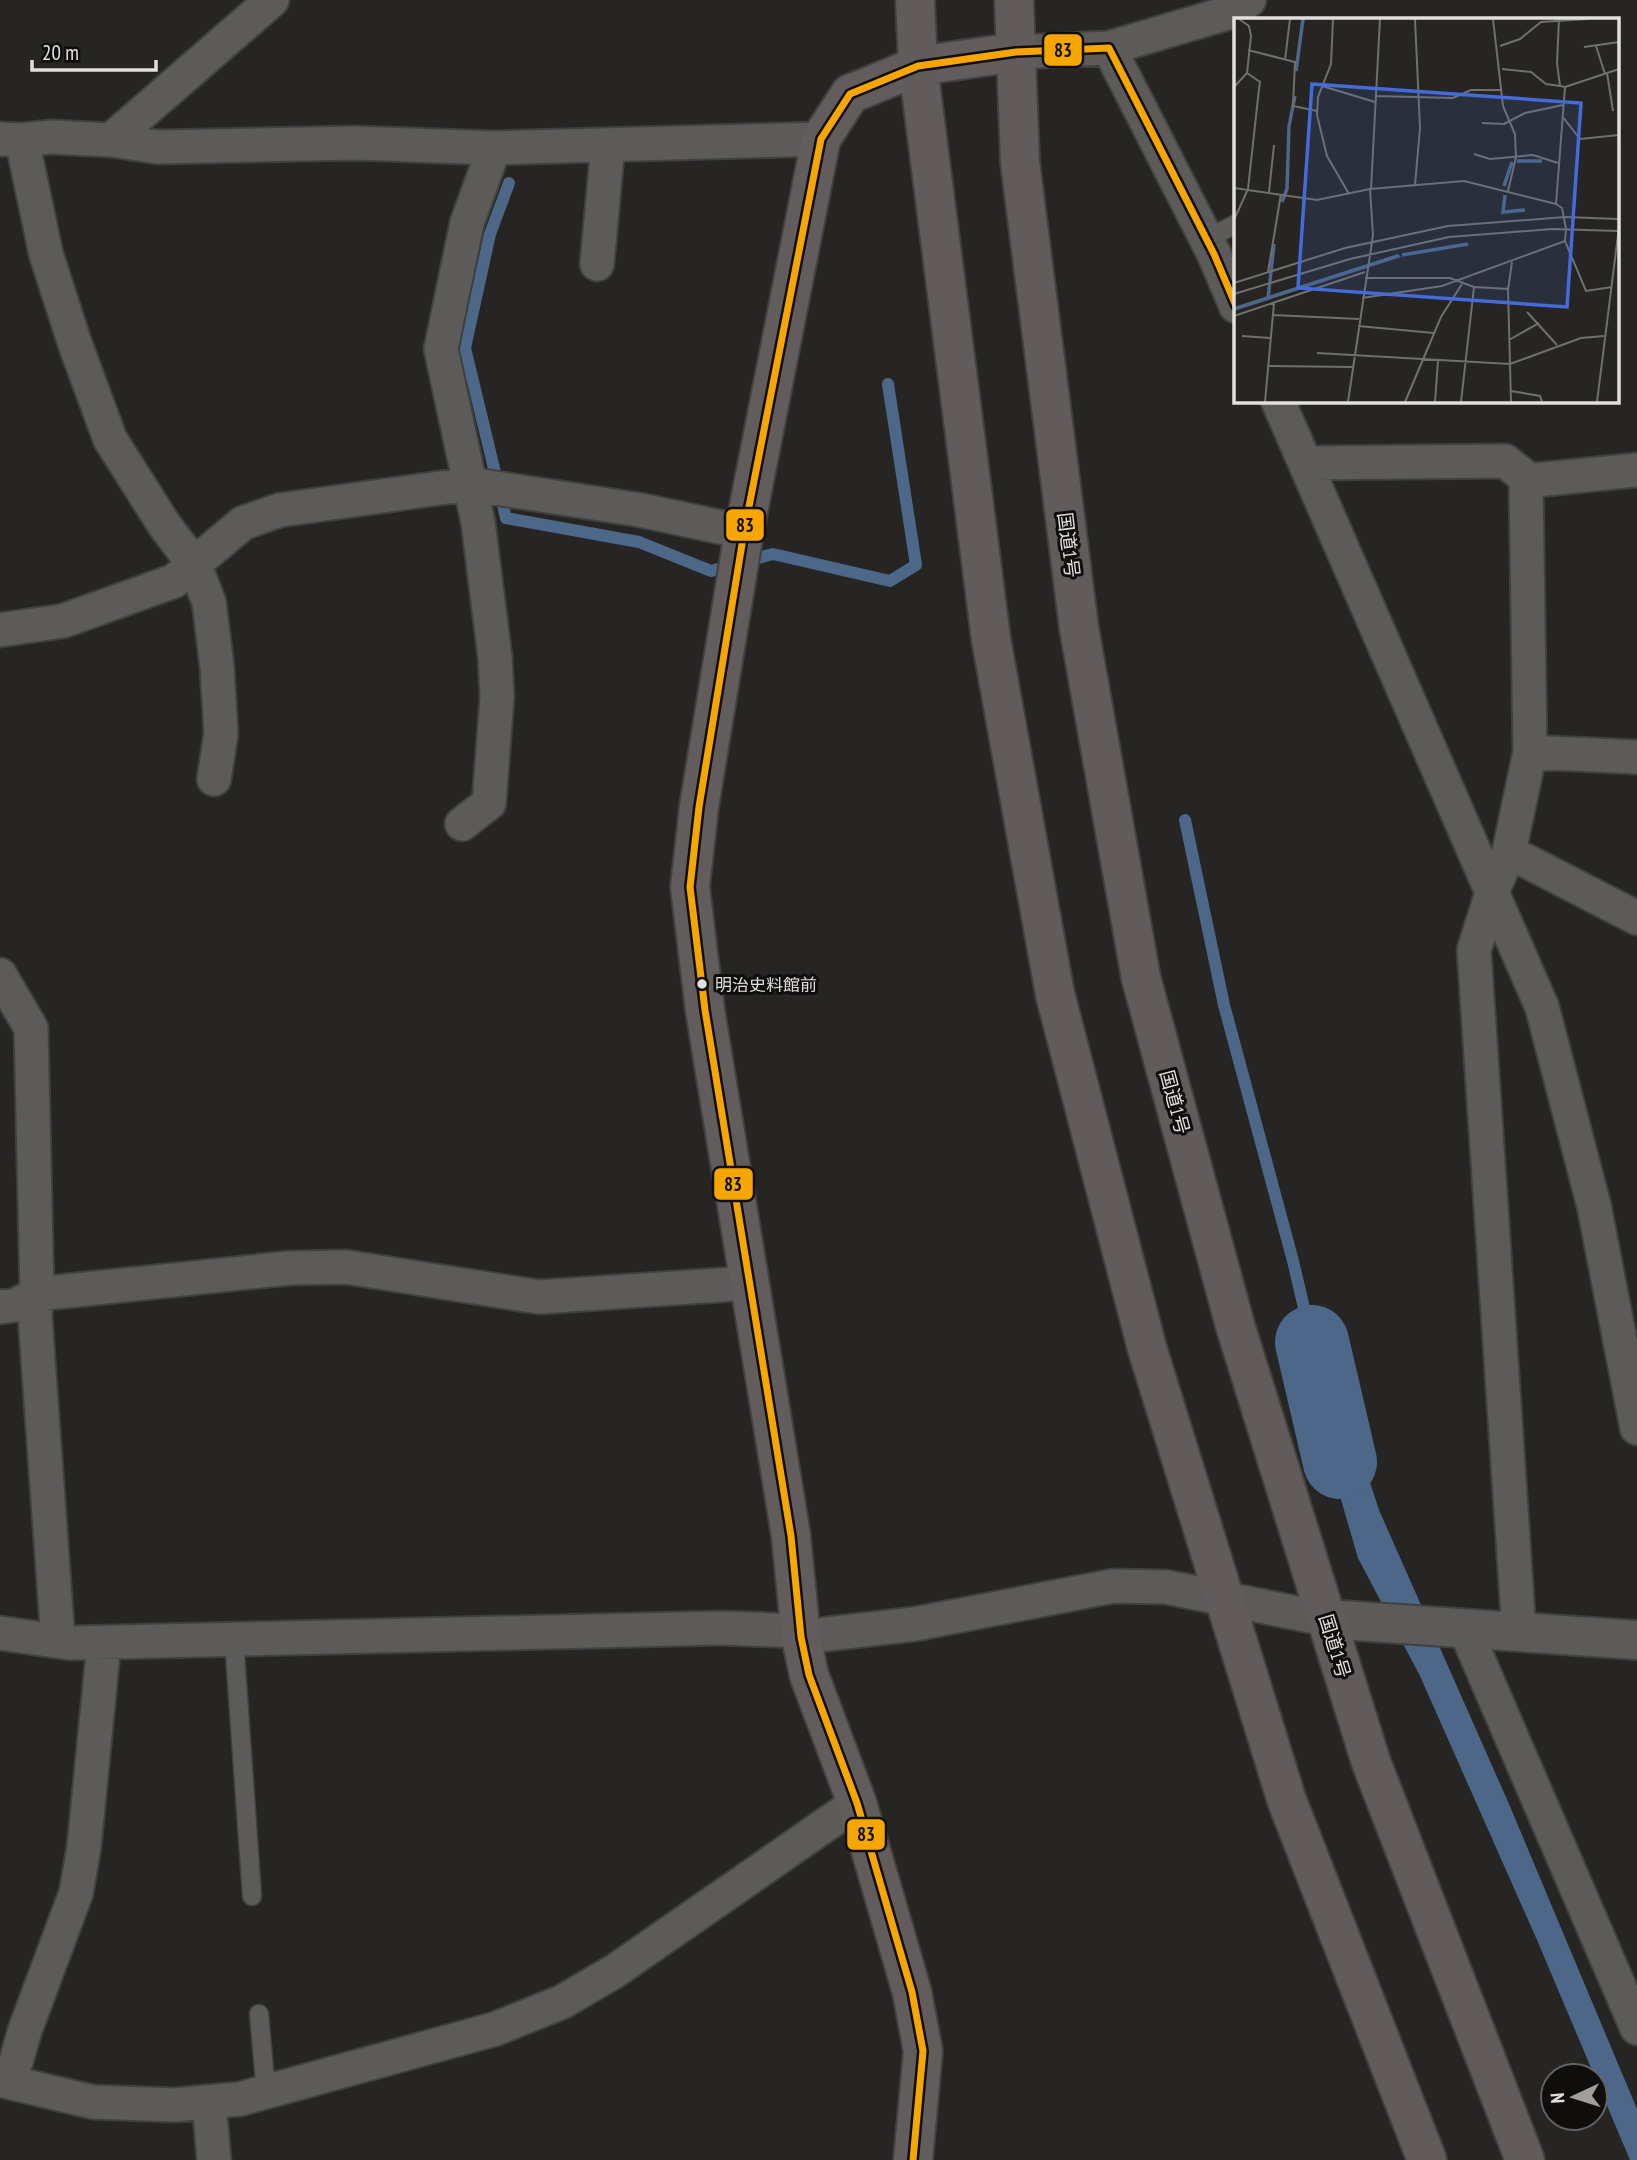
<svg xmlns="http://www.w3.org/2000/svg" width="1637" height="2160" viewBox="0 0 1637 2160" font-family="'PT Sans Narrow','Noto Sans JP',sans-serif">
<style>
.water{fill:#4c6788}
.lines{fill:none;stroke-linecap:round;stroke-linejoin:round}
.stream{stroke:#4c6788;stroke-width:12}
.river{stroke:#4c6788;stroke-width:74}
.service-casing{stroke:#41403f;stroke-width:21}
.minor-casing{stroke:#41403f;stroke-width:37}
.tertiary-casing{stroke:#41403f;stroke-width:42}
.primary-casing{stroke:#41403f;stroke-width:42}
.trunk-casing{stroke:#41403f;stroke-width:42}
.service{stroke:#5c5b59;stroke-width:18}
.minor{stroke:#5c5b59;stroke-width:33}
.tertiary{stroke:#5c5b59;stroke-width:38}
.primary{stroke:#625c5d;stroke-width:38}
.trunk{stroke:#625b5c;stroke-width:38}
.bus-1-casing{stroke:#0f0e0d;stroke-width:12}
.bus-1{stroke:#f7a600;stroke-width:7}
.bus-dot{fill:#e2e0de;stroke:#0f0e0d;stroke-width:2.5}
.labels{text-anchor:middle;stroke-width:6;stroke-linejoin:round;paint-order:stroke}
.bus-label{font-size:17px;fill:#e2e0de;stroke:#0f0e0d;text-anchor:start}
.street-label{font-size:19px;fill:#e2e0de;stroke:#0f0e0d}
.inset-river{fill:none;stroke:#4c6788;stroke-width:3.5}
.inset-road{fill:none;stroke:#71706e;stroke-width:2}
.view{fill:#446bd9;fill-opacity:0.15;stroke:#446bd9;stroke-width:3.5}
.inset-edge{fill:none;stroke:#e2e0de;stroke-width:3.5}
.line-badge{stroke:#0f0e0d;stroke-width:2.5}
.pale-badge-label{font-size:19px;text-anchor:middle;font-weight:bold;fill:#111}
</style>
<rect width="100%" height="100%" fill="#262523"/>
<path class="water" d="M 1327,1350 L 1379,1510 L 1509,1804 L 1637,2109 L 1637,2160 L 1630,2160 L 1537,1940 L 1420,1676 L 1358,1558 L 1305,1376 Z"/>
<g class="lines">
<path class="stream" d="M 509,183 L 490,234 L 465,348 L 506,518 L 639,542 L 711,571 L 773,554 L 890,581 L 916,565 L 888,384
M 1185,820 L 1224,1005 L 1293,1261 L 1312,1342"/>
<path class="river" d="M 1312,1342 L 1340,1462"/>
<g class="service-casing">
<path id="service" d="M 1206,239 L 1236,224
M 234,1640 L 252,1896
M 259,2014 L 266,2092"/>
</g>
<g class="minor-casing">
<path id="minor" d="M 1109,48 L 1231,12 L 1249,0
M 1016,52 L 1109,48 L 1214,254 L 1236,306
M 0,139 L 22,140 L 51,137 L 111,140 L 158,147 L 356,143 L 494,148 L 821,139
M 22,140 L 46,254 L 74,341 L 110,439 L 165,526 L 194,564 L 209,602 L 217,667 L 221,733 L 214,779
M 111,140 L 272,0
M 597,264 L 608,145
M 1278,401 L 1542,1007 L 1594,1206 L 1637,1428
M 1306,463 L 1505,461 L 1530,481
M 0,630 L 63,621 L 174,581 L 243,523 L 280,510 L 469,484 L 640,510 L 744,532
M 1530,752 L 1637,757
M 462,824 L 489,803 L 497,697 L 495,657 L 478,522 L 441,349 L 467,223 L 494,148
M 1509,852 L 1637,918
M 0,975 L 31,1028 L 37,1294 L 35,1316 L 58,1641
M 0,1307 L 16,1305 L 37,1294 L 290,1268 L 346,1267 L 539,1297 L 750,1283
M 1465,1629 L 1637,2028
M 1519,1631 L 1474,950 L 1493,890 L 1509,852 L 1530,752 L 1526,481 L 1637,470
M 0,1633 L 70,1643 L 722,1628 L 799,1631
M 801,1637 L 915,1624 L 1113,1586 L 1166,1587 L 1326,1619
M 0,2080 L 93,2102 L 174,2105 L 240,2099 L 495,2029 L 562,2002 L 615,1971 L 857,1803
M 10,2082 L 25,2030 L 76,1893 L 84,1847 L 104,1643
M 209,2103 L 214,2160"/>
</g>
<g class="tertiary-casing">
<path id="tertiary" d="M 1326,1619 L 1637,1640"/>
</g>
<g class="primary-casing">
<path id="primary" d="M 913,2160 L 923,2051 L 912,1992 L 857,1803 L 809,1675 L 801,1637 L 791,1536 L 705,1010 L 690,887 L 699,807 L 744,532 L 821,139 L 850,94 L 918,66 L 1016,52"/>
</g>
<g class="trunk-casing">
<path id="trunk" d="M 915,0 L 918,66 L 991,639 L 1055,994 L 1147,1348 L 1287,1801 L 1427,2160
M 1014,0 L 1020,162 L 1079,628 L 1141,978 L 1235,1325 L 1371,1762 L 1525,2160"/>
</g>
<use href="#service" class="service"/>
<use href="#minor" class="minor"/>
<use href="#tertiary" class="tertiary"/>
<use href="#primary" class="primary"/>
<use href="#trunk" class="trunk"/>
<g class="bus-1-casing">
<path id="bus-1" d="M 913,2160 L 923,2051 L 912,1992 L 857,1803 L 809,1675 L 801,1637 L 791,1536 L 705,1010 L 690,887 L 699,807 L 744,532 L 821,139 L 850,94 L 918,66 L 1016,52 L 1109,48 L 1214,254 L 1236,306"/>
</g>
<use href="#bus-1" class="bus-1"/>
</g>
<circle class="bus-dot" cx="702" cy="984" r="6"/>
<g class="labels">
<g class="bus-label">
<text x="715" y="991">明治史料館前</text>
</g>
<g class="street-label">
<text transform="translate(1069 545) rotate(83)" y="7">国道1号</text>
<text transform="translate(1175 1102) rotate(75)" y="7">国道1号</text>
<text transform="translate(1335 1646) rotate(73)" y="7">国道1号</text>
</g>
</g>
<g transform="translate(1234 18)">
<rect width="385" height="385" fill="#262523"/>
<path d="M 164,236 L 167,239 L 0,293 L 0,289 Z" fill="#4c6788"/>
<path class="inset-river" d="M 62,53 L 69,1M 283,143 L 308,143M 270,168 L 278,144M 271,177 L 269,194 L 291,192M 48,184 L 53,171 L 55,108 L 61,78M 168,237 L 234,226M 34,281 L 40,226"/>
<path class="inset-road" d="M 99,1 L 97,46 L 84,79 L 83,97 L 93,138 L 115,176M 259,1 L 269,88 L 281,116 L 282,139 L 274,173M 266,28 L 286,21 L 307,4 L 354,1M 362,28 L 371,56M 350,29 L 385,24M 14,32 L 61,44 L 59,88 L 83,93M 51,42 L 56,1M 268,51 L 297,54 L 312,66 L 326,68M 373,55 L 379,93M 88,68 L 141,84M 0,69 L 13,55 L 17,18 L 15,8 L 5,1M 331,69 L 385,51M 142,78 L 219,80 L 237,72 L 268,72M 328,98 L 346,121 L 385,117M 248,105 L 270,106 L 291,95 L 329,87M 240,136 L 256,141 L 299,137 L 324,145M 181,167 L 186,110 L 181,1M 0,170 L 83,182 L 136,171 L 230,163 L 322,186 L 328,190 L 332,211M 137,171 L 146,1M 35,174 L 40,127M 322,186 L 331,69 L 326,68 L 323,45 L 325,1M 0,202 L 14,171 L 25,71 L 26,64 L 13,55M 331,223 L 352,273 L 378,269M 34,254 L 47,176M 131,260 L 216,260 L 240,269 L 274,271 L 277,384M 0,265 L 111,230 L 214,208 L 331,199 L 385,201M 274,272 L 278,244M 0,276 L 116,241 L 215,219 L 318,211 L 385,213M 128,280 L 208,268 L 331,223 L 332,211M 293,294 L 323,327M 39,297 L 125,301M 0,298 L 131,254M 124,308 L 200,315M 8,318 L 36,320M 275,322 L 305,305M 83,335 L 276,346 L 347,320 L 370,318M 34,348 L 119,349M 277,373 L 306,378 L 308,384M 31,384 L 40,285M 114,384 L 139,217 L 136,171M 171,384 L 207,299 L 228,266M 201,384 L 204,343M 227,384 L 240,269M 363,384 L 385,209"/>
<path class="view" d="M 78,66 L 347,85 L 333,289 L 64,270 Z"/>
<rect width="385" height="385" class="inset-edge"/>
</g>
<g class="line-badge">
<rect x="1043" y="33" width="40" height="34" rx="7" fill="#f7a600"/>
<rect x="725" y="508" width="40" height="34" rx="7" fill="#f7a600"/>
<rect x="713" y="1167" width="41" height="34" rx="7" fill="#f7a600"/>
<rect x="846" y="1818" width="40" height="33" rx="7" fill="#f7a600"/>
</g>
<g class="pale-badge-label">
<text x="1063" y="57">83</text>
<text x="745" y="532">83</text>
<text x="733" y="1191">83</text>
<text x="866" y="1841">83</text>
</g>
<g transform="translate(1574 2097) rotate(266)"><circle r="33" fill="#0f0e0d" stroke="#636261" stroke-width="2"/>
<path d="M0-5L12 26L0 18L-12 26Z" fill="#a09f9d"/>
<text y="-10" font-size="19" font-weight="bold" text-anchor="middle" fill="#e2e0de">N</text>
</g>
<path d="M32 60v10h124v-10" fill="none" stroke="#e2e0de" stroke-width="3.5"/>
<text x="42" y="60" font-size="21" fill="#e2e0de" stroke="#0f0e0d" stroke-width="5" paint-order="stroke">20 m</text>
</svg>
